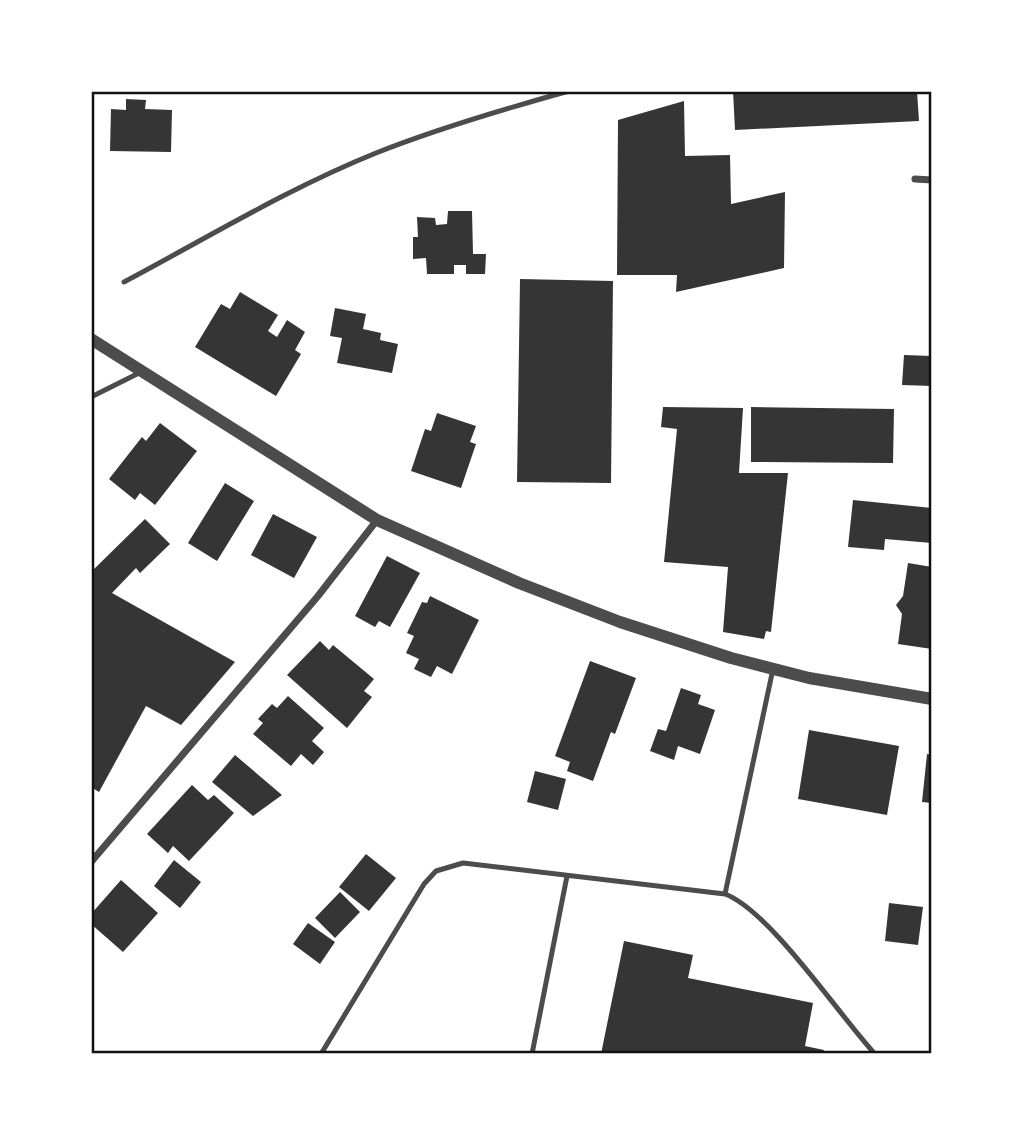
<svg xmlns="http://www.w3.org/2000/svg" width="1023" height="1145" viewBox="0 0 1023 1145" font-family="'Space Grotesk',sans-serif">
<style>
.building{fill:#353535}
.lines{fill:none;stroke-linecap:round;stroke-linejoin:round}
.service{stroke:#4c4c4c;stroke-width:5}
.minor{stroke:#4c4c4c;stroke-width:7}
.tertiary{stroke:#4c4c4c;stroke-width:12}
.neatline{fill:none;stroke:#111;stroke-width:2.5}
</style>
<rect width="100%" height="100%" fill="#fff"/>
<path class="building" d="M 733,91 L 917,91 L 919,121 L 735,130 Z
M 126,99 L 146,100 L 145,109 L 172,110 L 171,152 L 110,151 L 111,109 L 126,110 Z
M 684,101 L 685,156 L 730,155 L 731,204 L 785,192 L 784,268 L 676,292 L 677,275 L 617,275 L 618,120 Z
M 448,211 L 472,211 L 473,254 L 486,254 L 485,274 L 466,274 L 466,265 L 454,265 L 454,274 L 427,274 L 426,258 L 413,259 L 413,237 L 418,237 L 417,217 L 435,218 L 436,225 L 447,224 Z
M 520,279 L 613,281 L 611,483 L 517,482 Z
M 240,292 L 278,315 L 268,331 L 277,337 L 287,320 L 305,332 L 295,350 L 301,354 L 276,396 L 195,347 L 221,304 L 230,309 Z
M 335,308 L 366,314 L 363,329 L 381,333 L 380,340 L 398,344 L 392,373 L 337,363 L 342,338 L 330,336 Z
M 904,355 L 932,356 L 932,386 L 902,385 Z
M 663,407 L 743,408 L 739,473 L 788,473 L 771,632 L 766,631 L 764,639 L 723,632 L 728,567 L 664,562 L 677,429 L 661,427 Z
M 751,407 L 894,409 L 893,463 L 751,462 Z
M 437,413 L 476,426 L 470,442 L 476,444 L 461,488 L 411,471 L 425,429 L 431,431 Z
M 160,423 L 197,451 L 155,505 L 140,493 L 135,500 L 109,479 L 142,437 L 146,441 Z
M 225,483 L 254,501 L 217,561 L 188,543 Z
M 853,500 L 932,508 L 932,543 L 885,539 L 884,550 L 848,547 Z
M 273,514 L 317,537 L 294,578 L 251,555 Z
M 145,519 L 170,544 L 140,573 L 136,568 L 112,593 L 235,662 L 181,725 L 146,706 L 99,792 L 91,787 L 91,572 Z
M 387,556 L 420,573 L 390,627 L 379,621 L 375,627 L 355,616 Z
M 908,563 L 932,567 L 932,649 L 898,644 L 902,614 L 896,605 L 903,596 Z
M 430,596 L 479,620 L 452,674 L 437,666 L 431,677 L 414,669 L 419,659 L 406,653 L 414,636 L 407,633 L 422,602 L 427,603 Z
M 320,641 L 329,650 L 333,645 L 374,679 L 364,691 L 372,697 L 347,728 L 287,675 Z
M 590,661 L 636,678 L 615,734 L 611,732 L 593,781 L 567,771 L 570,762 L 555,756 Z
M 681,688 L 701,695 L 698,704 L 715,710 L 700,754 L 678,746 L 674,760 L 650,751 L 658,729 L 666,731 Z
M 288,696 L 324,728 L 312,741 L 324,752 L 313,765 L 301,754 L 291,766 L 253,734 L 263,723 L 258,719 L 272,704 L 277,708 Z
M 809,730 L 899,746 L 887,815 L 798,799 Z
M 927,754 L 932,755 L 932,803 L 922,802 Z
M 235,755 L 282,795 L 253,816 L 212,782 Z
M 535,771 L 566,779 L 558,810 L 527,802 Z
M 192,785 L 208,800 L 214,795 L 234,813 L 189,861 L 173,846 L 168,853 L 147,834 Z
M 366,854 L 396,878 L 369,911 L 339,887 Z
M 174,860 L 201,882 L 180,908 L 154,886 Z
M 121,880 L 158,913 L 123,952 L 91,924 L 91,914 Z
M 340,892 L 360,912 L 335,938 L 315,918 Z
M 889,903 L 923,907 L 918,945 L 885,941 Z
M 308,923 L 335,942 L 320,964 L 293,944 Z
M 624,941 L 693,955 L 688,978 L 813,1003 L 805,1046 L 824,1050 L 823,1054 L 601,1054 Z"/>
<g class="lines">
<path class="service" d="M 124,282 C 207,238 289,188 376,153 C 439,128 504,109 569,91
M 91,397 L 139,373
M 725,894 L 773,669
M 321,1054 L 424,884 L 436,871 L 463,863 L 725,894 C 770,911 839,1015 875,1054
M 532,1054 L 567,876"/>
<path class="minor" d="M 915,179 L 932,180
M 91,862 L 318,596 L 377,520"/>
<path class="tertiary" d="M 91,339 L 377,520 L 519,583 L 620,622 L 731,658 L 809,678 L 932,699"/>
</g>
<rect width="1023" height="1145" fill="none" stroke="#ffffff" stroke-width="186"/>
<rect x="93" y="93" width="837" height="959" class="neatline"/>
</svg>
